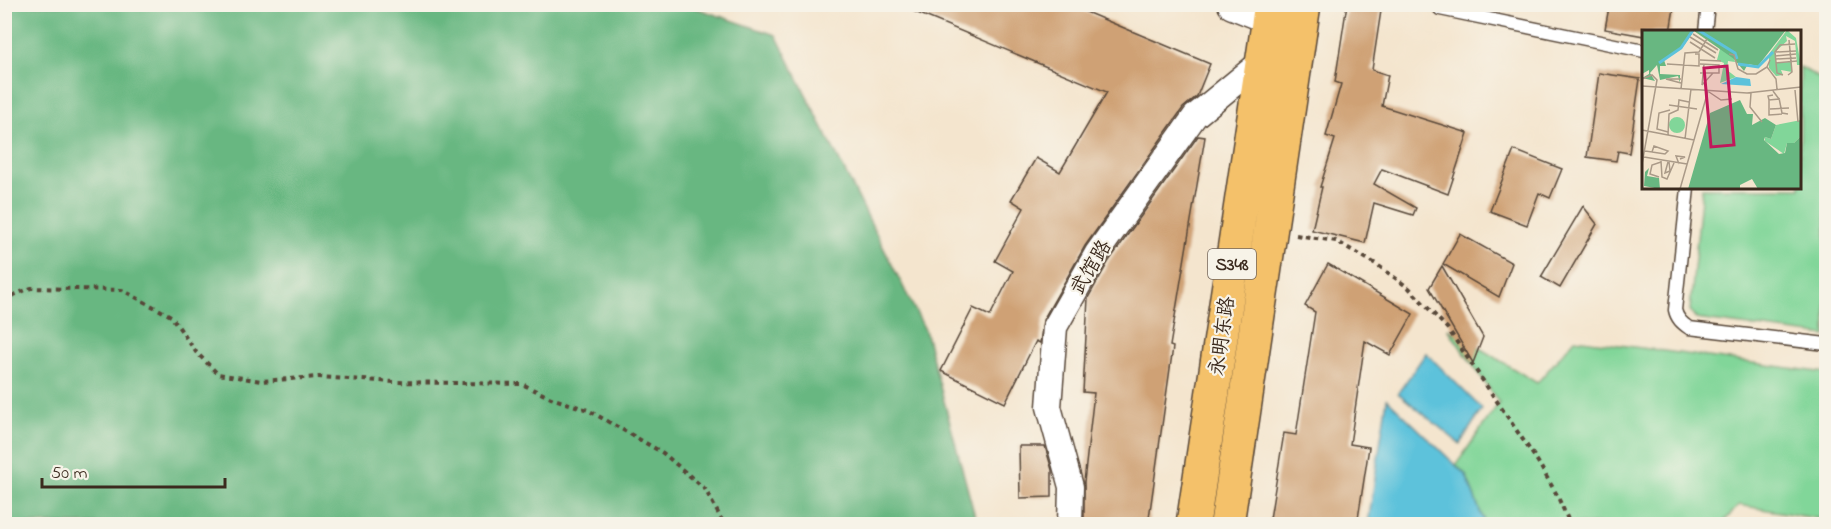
<svg xmlns="http://www.w3.org/2000/svg" width="1831" height="529" viewBox="0 0 1831 529" font-family="'Indie Flower','LXGW WenKai TC',sans-serif">
<style>
.green{fill:#81d699;stroke:#5e805c;stroke-width:1.5}
.forest{fill:#68b781;stroke:#527050;stroke-width:1.5}
.water{fill:#5dc2db;stroke:#4c767c;stroke-width:1.5}
.building{fill:#cfa175}
.lines{fill:none;stroke-linecap:round;stroke-linejoin:round}
.service-casing{stroke:#574638;stroke-width:15}
.minor-casing{stroke:#574638;stroke-width:27}
.tertiary-casing{stroke:#574638;stroke-width:33}
.primary-casing{stroke:#574638;stroke-width:36}
.path{stroke:#574638;stroke-width:4;stroke-dasharray:4.5 4.5;stroke-linecap:butt}
.service{stroke:#fff;stroke-width:12}
.minor{stroke:#fff;stroke-width:24}
.tertiary{stroke:#fff;stroke-width:30}
.primary{stroke:#f4c16a;stroke-width:33}
.labels{text-anchor:middle;stroke-width:4.5;stroke-linejoin:round;paint-order:stroke}
.shield{fill:#f7f3e8;stroke:#73665b;stroke-width:1.5}
.shield-label{font-size:18px;font-weight:bold;fill:#3b2a1e}
.street-label{font-size:20px;fill:#3b2a1e;stroke:#f7f3e8}
.inset-river{fill:none;stroke:#5dc2db;stroke-width:3}
.inset-road{fill:none;stroke:#aa9a88;stroke-width:1.5}
.view{fill:#c2185b;fill-opacity:0.15;stroke:#c2185b;stroke-width:3}
.inset-edge{fill:none;stroke:#3b2a1e;stroke-width:3}
</style>
<rect width="100%" height="100%" fill="#f7f3e8"/>
<filter id="ink" filterUnits="userSpaceOnUse"><feTurbulence type="fractalNoise" baseFrequency=".0167" numOctaves="2"/><feDisplacementMap in="SourceGraphic" scale="12" xChannelSelector="R" yChannelSelector="G"/><feConvolveMatrix kernelMatrix="1 2 1 2 8 2 1 2 1" color-interpolation-filters="sRGB"/></filter>
<filter id="wash" filterUnits="userSpaceOnUse"><feTurbulence type="fractalNoise" baseFrequency=".008" numOctaves="4" result="noise"/><feDisplacementMap in="SourceGraphic" scale="24" xChannelSelector="R" yChannelSelector="G"/><feGaussianBlur stdDeviation="1.35" result="paint"/><feColorMatrix in="noise" values="0 0 0 0 0 0 0 0 0 0 0 0 0 0 0 0 0 1.4 0 .05"/><feComposite in="paint" operator="in"/></filter>
<g filter="url(#wash)">
<rect width="100%" height="100%" fill="#f4e5ce"/>
<path class="green" d="M 1800,67 L 1826,82 L 1826,336 L 1696,319 L 1690,310 L 1702,188 L 1800,188 Z
M 1448,329 L 1537,383 L 1575,339 L 1826,373 L 1826,520 L 1739,505 L 1722,524 L 1485,524 L 1466,475 L 1456,465 L 1499,403 Z"/>
<path class="forest" d="M 684,4 L 776,35 L 925,330 L 977,524 L 5,524 L 5,5 Z"/>
<path class="water" d="M 1426,353 L 1482,409 L 1460,444 L 1398,393 Z
M 1387,399 L 1466,475 L 1485,524 L 1368,524 Z"/>
<g id="blocks">
<path class="building" d="M 896,4 L 1067,4 L 1210,64 L 1197,96 L 1183,108 L 1085,246 L 1043,320 L 1040,343 L 1036,341 L 1005,403 L 941,371 L 973,308 L 990,316 L 1013,271 L 995,261 L 1024,208 L 1011,200 L 1036,158 L 1060,172 L 1107,92 Z
M 1347,4 L 1382,4 L 1372,70 L 1388,75 L 1382,106 L 1468,133 L 1448,194 L 1382,169 L 1374,184 L 1416,208 L 1413,215 L 1374,203 L 1365,243 L 1312,230 L 1322,187 L 1320,187 L 1335,139 L 1326,136 L 1341,84 L 1335,82 Z
M 1626,4 L 1649,4 L 1674,8 L 1670,32 L 1644,32 L 1644,36 L 1605,29 L 1609,7 L 1625,9 Z
M 1599,73 L 1640,79 L 1629,153 L 1618,151 L 1616,161 L 1587,157 Z
M 1198,136 L 1205,137 L 1170,346 L 1173,347 L 1148,525 L 1084,525 L 1084,482 L 1094,393 L 1083,392 L 1088,298 L 1109,261 Z
M 1514,150 L 1562,169 L 1550,198 L 1539,193 L 1527,225 L 1490,211 Z
M 1583,206 L 1597,224 L 1560,288 L 1541,277 Z
M 1460,234 L 1512,263 L 1499,297 L 1443,264 Z
M 1328,264 L 1413,314 L 1390,355 L 1365,341 L 1350,444 L 1369,447 L 1357,525 L 1269,525 L 1284,433 L 1296,435 L 1315,312 L 1305,306 Z
M 1442,266 L 1483,337 L 1473,363 L 1429,288 Z
M 1019,446 L 1045,446 L 1052,470 L 1052,497 L 1020,498 Z"/>
</g>
</g>
<g filter="url(#ink)">
<use href="#blocks" fill-opacity="0" stroke="#574638" stroke-width="1.5"/>
<g class="lines">
<g class="service-casing">
<path id="service" d="M 1436,4 L 1440,9 L 1644,51
M 1705,32 L 1708,4
M 1688,188 L 1675,310 C 1677,319 1682,323 1689,328 L 1826,344"/>
</g>
<g class="minor-casing">
<path id="minor" d="M 1070,524 L 1071,487 L 1049,407 L 1055,327 L 1097,253 L 1195,116 L 1262,61"/>
</g>
<g class="tertiary-casing">
<path id="tertiary" d="M 1233,4 L 1291,27"/>
</g>
<g class="primary-casing">
<path id="primary" d="M 1193,524 L 1271,4
M 1227,524 L 1304,4"/>
</g>
<path class="path" d="M 1296,235 L 1336,241 L 1376,264 L 1409,288 L 1448,329 L 1538,462 L 1557,495 L 1570,524
M 4,299 L 31,288 L 122,290 L 171,316 L 196,352 L 218,374 L 261,381 L 318,377 L 394,382 L 522,384 L 551,398 L 588,410 L 663,453 L 705,489 L 724,524"/>
<use href="#service" class="service"/>
<use href="#minor" class="minor"/>
<use href="#tertiary" class="tertiary"/>
<use href="#primary" class="primary"/>
</g>
</g>
<g class="labels">
<rect class="shield" x="1208" y="249" width="48" height="30" rx="4.5"/>
<g class="shield-label">
<text x="1232" y="270">S348</text>
</g>
<g class="street-label">
<text transform="translate(1090 267) rotate(-59)" y="7">武馆路</text>
<text transform="translate(1221 336) rotate(-82)" y="7">永明东路</text>
</g>
</g>
<g transform="translate(1642 30)">
<rect width="159" height="159" fill="#f4e5ce"/>
<path d="M 145,0 L 154,8 L 159,35 L 155,35 L 153,11 L 144,6 L 145,11 L 133,22 L 134,33 L 149,32 L 150,42 L 139,40 L 141,45 L 134,46 L 127,38 L 127,24 ZM 79,15 L 92,26 L 93,32 L 86,31 L 85,40 L 94,47 L 78,53 L 82,33 L 75,30 ZM27 95a8 8 0 1 1 16 0a8 8 0 1 1-16 0ZM 159,90 L 159,106 L 152,113 L 145,113 L 142,124 L 123,111 L 123,107 L 129,109 L 134,95 Z" fill="#81d699"/>
<path d="M 0,0 L 144,0 L 116,36 L 106,34 L 102,41 L 92,29 L 52,1 L 40,18 L 22,30 L 24,36 L 18,36 L 18,44 L 38,45 L 38,53 L 36,46 L 18,50 L 15,35 L 8,43 L 13,51 L 0,48 L 7,44 L 7,40 L 0,44 ZM 98,70 L 105,84 L 111,84 L 110,95 L 123,88 L 134,95 L 129,109 L 123,107 L 122,110 L 137,124 L 143,123 L 145,113 L 152,113 L 159,106 L 159,159 L 116,159 L 110,149 L 98,155 L 98,159 L 46,159 L 68,83 ZM 7,138 L 5,146 L 17,148 L 18,159 L 2,156 L 3,142 Z" fill="#68b781"/>
<path d="M 94,47 L 108,49 L 109,56 L 79,54 Z" fill="#5dc2db"/>
<path class="inset-river" d="M 56,0 L 93,23 L 95,29M 17,33 L 39,18 L 51,0M 96,34 L 116,37 L 131,22"/>
<path class="inset-road" d="M 51,4 L 76,20M 48,7 L 74,23M 48,12 L 73,28M 134,22 L 154,21M 87,24 L 92,25 L 96,39 L 105,44 L 114,44 L 125,37M 133,26 L 154,24M 134,29 L 154,28M 58,30 L 79,31M 128,30 L 125,37 L 134,49 L 135,59M 134,33 L 155,31M 25,34 L 57,36 L 57,24 L 53,24M 58,34 L 77,35 L 77,43 L 71,43M 58,43 L 71,43 L 60,55M 141,45 L 135,43 L 133,22 L 138,15 L 153,14M 146,45 L 150,42 L 147,10M 0,49 L 10,45 L 15,50 L 0,134M 39,53 L 24,49 L 39,49M 60,55 L 62,34M 0,56 L 105,63 L 159,57M 39,59 L 43,23 L 57,22 L 65,9M 153,60 L 156,92M 131,61 L 137,69 L 127,70 L 126,66 L 131,65M 67,62 L 79,70 L 90,69M 109,63 L 108,77 L 120,92M 137,68 L 140,83 L 146,84M 127,70 L 127,85 L 140,84M 27,75 L 55,79M 128,79 L 147,78M 0,100 L 52,110M 26,102 L 15,99 L 17,83 L 28,80M 26,105 L 27,84 L 36,80 L 37,70 L 47,72M 43,109 L 49,59M 3,121 L 10,122 L 12,116 L 26,121 L 23,124 L 10,122M 2,127 L 45,134M 19,131 L 20,147 L 25,149 L 32,133M 26,132 L 23,143 L 28,141 L 27,132M 37,134 L 34,126 L 43,127 L 38,129M 17,147 L 8,144 L 10,135 L 19,132M 38,159 L 66,61"/>
<path class="view" d="M 85,36 L 92,115 L 69,117 L 62,38 Z"/>
<rect width="159" height="159" class="inset-edge"/>
</g>
<rect width="1831" height="529" fill="none" stroke="#f7f3e8" stroke-width="24"/>
<path d="M42 478v9h183v-9" fill="none" stroke="#3b2a1e" stroke-width="3"/>
<text x="51" y="478" font-size="18" fill="#3b2a1e" stroke="#f7f3e8" stroke-width="4.5" paint-order="stroke">50 m</text>
</svg>
